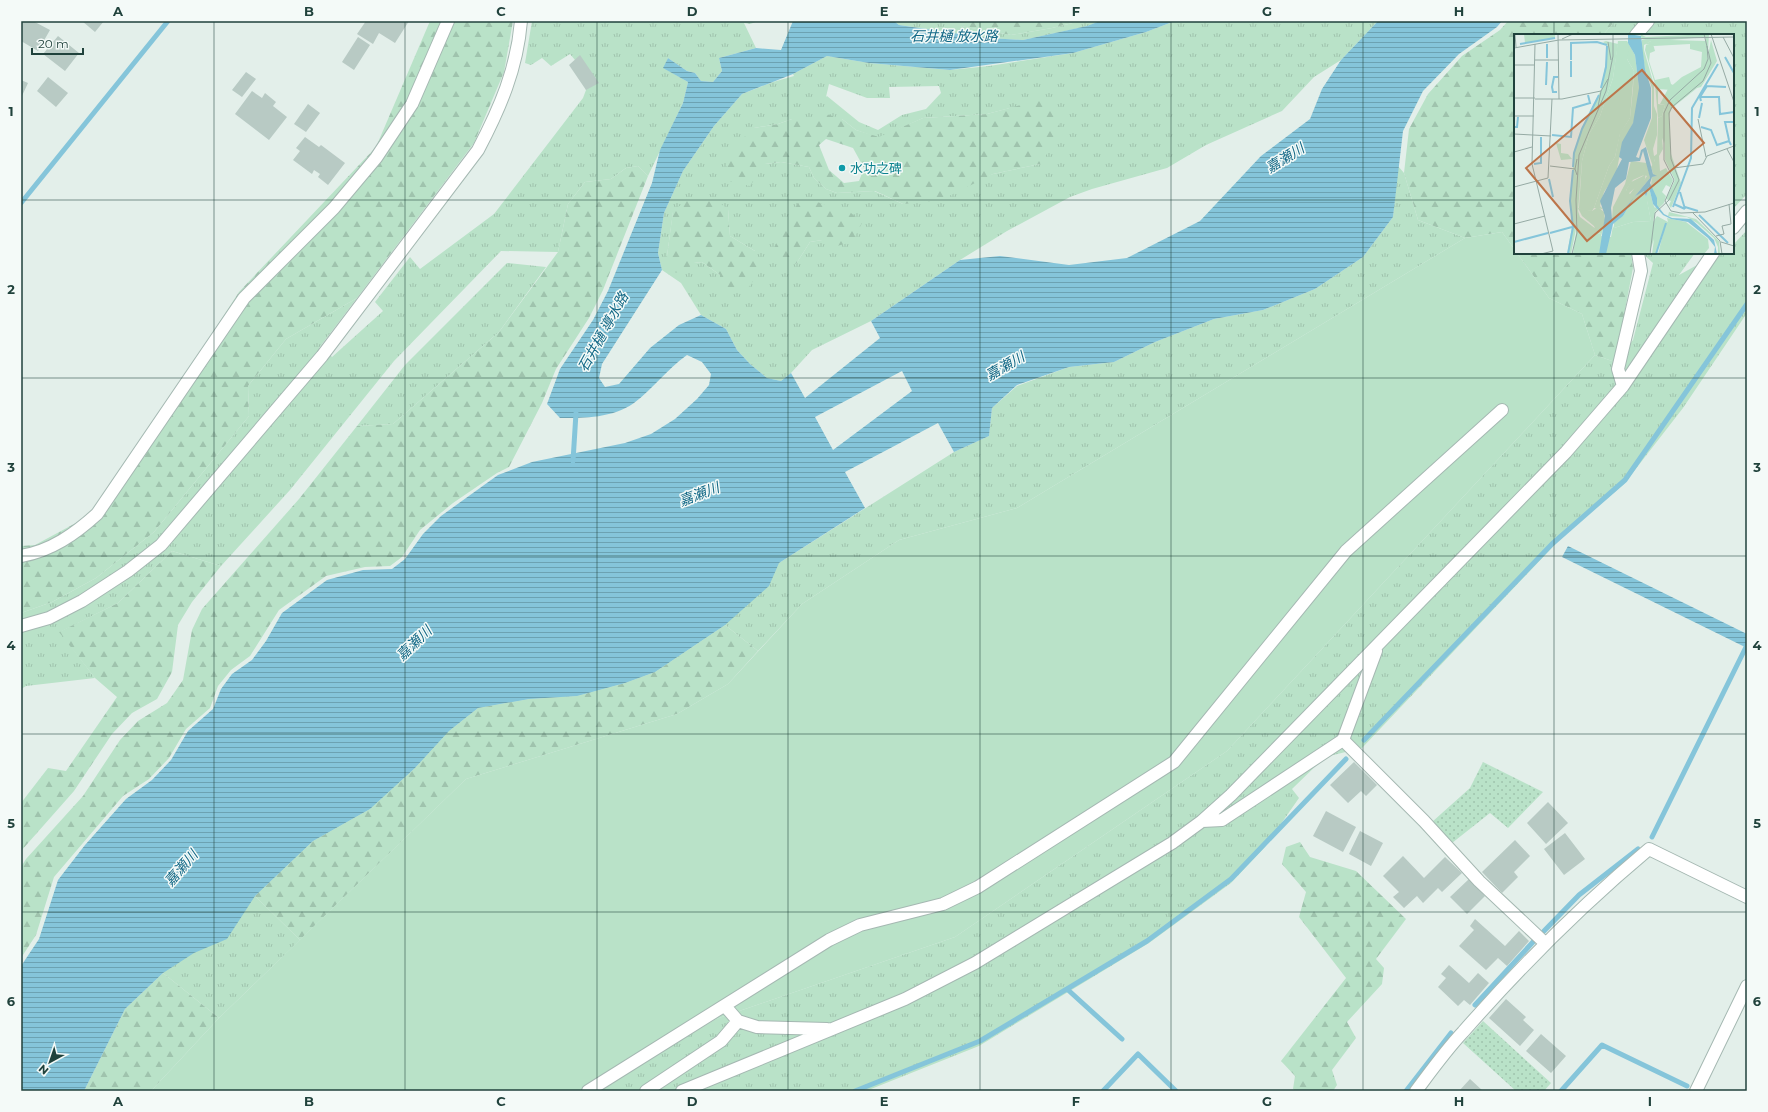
<svg xmlns="http://www.w3.org/2000/svg" width="1768" height="1112" viewBox="0 0 1768 1112" font-family="Montserrat,'Noto Sans JP',sans-serif">
<style>
.grass{fill:url(#grass-tufts);fill-rule:evenodd}
.forest{fill:url(#forest-firs);fill-rule:evenodd}
.garden{fill:url(#garden-dots)}
.pitch{fill:#b9e2c8}
.water{fill:url(#water-rules);fill-rule:evenodd}
.lines{fill:none;stroke-linecap:round;stroke-linejoin:round}
.stream{stroke:#85c5da;stroke-width:5}
.building{fill:#b8cac4}
.minor-casing{stroke:#a5b8b2;stroke-width:14}
.minor{stroke:#fff;stroke-width:12}
.grid{fill:none;stroke:#20423c;stroke-width:1;stroke-opacity:0.55}
.culture-dot{fill:#0f9aa8;stroke:#f4faf8;stroke-width:1.5}
.labels{text-anchor:middle;stroke-width:3;stroke-linejoin:round;paint-order:stroke}
.culture-label{font-size:13px;fill:#0d838f;stroke:#f4faf8;text-anchor:start}
.water-label{font-size:14px;font-style:italic;fill:#126886;stroke:#f4faf8}
.inset-river{fill:none;stroke:#85c5da;stroke-width:2}
.inset-road{fill:none;stroke:#95aaa4;stroke-width:1}
.view{fill:#bc754a;fill-opacity:0.15;stroke:#bc754a;stroke-width:2}
.inset-edge{fill:none;stroke:#20423c;stroke-width:2}
.neatline{fill:none;stroke:#20423c;stroke-width:1.5}
.grid-label{font-size:13px;text-anchor:middle;font-weight:bold;fill:#20423c}
</style>
<defs>
<pattern id="grass-tufts" width="24" height="20" patternUnits="userSpaceOnUse"><rect width="24" height="20" fill="#b9e2c8"/><path d="M3 7l-1-3M5 7V3M7 7l1-3M15 17l-1-3M17 17v-4M19 17l1-3" fill="none" stroke="#9fc3ad"/></pattern>
<pattern id="forest-firs" width="22" height="20" patternUnits="userSpaceOnUse"><rect width="22" height="20" fill="#b9e2c8"/><path d="M5 1l3.5 6h-7zM16 11l3.5 6h-7z" fill="#9fc3ad"/></pattern>
<pattern id="garden-dots" width="8" height="8" patternUnits="userSpaceOnUse"><rect width="8" height="8" fill="#b9e2c8"/><path d="M2 2h.1M6 6h.1" fill="none" stroke="#9fc3ad" stroke-width="1.8" stroke-linecap="round"/></pattern>
<pattern id="water-rules" width="6" height="5" patternUnits="userSpaceOnUse"><rect width="6" height="5" fill="#85c5da"/><path d="M0 2.5h6" fill="none" stroke="#6ca2b2"/></pattern>
</defs>
<rect width="100%" height="100%" fill="#e3efea"/>
<path class="grass" d="M 532,21 L 759,21 L 750,24 L 744,23 L 756,48 L 719,58 L 722,71 L 713,82 L 701,81 L 695,73 L 687,71 L 668,58 L 664,68 L 688,82 L 683,103 L 648,176 L 638,166 L 626,168 L 611,179 L 585,182 L 568,204 L 558,252 L 501,251 L 394,361 L 290,490 L 221,566 L 172,551 L 118,603 L 60,632 L 95,678 L 26,686 L 21,689 L 21,613 L 52,602 L 96,578 L 154,532 L 249,416 L 248,386 L 286,339 L 357,298 L 319,348 L 332,357 L 383,311 L 375,302 L 410,257 L 420,269 L 494,214 L 583,98 L 586,90 L 575,60 L 570,54 L 551,66 L 542,58 L 531,65 L 525,63 Z
M 894,21 L 960,21 L 960,26 L 1011,35 L 1052,28 L 1081,21 L 1100,21 L 1088,26 L 1023,40 L 988,38 L 899,25 Z
M 1175,21 L 1378,21 L 1341,60 L 1314,77 L 1282,111 L 1206,145 L 1167,168 L 1092,189 L 1070,197 L 1007,231 L 960,260 L 871,321 L 812,350 L 791,373 L 781,381 L 767,378 L 750,364 L 737,350 L 726,329 L 701,315 L 681,283 L 662,270 L 658,253 L 664,213 L 683,171 L 714,126 L 742,94 L 773,82 L 794,76 L 793,74 L 827,56 L 869,63 L 950,70 L 989,66 L 1073,53 L 1146,32 ZM 829,84 L 867,98 L 890,98 L 889,87 L 939,86 L 941,93 L 926,109 L 902,115 L 878,130 L 859,122 L 827,96 L 826,97 ZM 1010,108 L 1040,164 L 993,174 L 903,204 L 874,191 L 837,193 L 826,189 L 814,178 L 809,167 L 781,162 L 765,164 L 754,128 L 778,124 L 792,119 L 842,119 L 856,130 L 879,138 L 923,118 L 987,114 ZM 807,199 L 822,240 L 810,242 L 796,264 ZM 728,209 L 730,236 L 755,251 L 721,289 L 720,275 L 702,262 L 694,263 L 667,256 L 673,212 Z
M 1615,21 L 1747,21 L 1747,194 L 1733,209 L 1733,35 L 1603,35 Z
M 1398,166 L 1404,173 L 1418,220 L 1465,238 L 1017,508 L 899,540 L 802,604 L 758,651 L 725,625 L 655,672 L 625,683 L 577,696 L 529,699 L 478,708 L 449,731 L 415,768 L 370,809 L 313,841 L 255,896 L 300,940 L 219,1018 L 163,973 L 271,811 L 427,686 L 608,604 L 729,578 L 779,563 L 954,452 L 989,436 L 992,408 L 1017,386 L 1069,367 L 1114,362 L 1155,342 L 1214,319 L 1263,310 L 1315,289 L 1363,257 L 1393,217 Z
M 1747,230 L 1747,313 L 1683,408 L 1624,484 L 1564,535 L 1362,748 L 1325,757 L 1292,789 L 1299,798 L 1264,848 L 1231,883 L 1149,943 L 979,1046 L 866,1091 L 596,1091 L 716,1019 L 955,937 L 1227,751 L 1595,355 L 1615,362 L 1633,340 L 1653,263 L 1642,253 L 1695,253 L 1679,275 L 1719,253 L 1733,253 L 1733,245 Z
M 507,263 L 546,267 L 499,332 L 393,424 L 357,426 L 405,365 Z"/>
<path class="forest" d="M 430,21 L 513,21 L 504,72 L 474,143 L 357,298 L 286,339 L 248,386 L 249,416 L 154,532 L 96,578 L 52,602 L 21,613 L 21,546 L 35,545 L 87,517 L 110,491 L 239,292 L 376,147 Z
M 960,21 L 1081,21 L 1052,28 L 1011,35 L 960,26 Z
M 1508,21 L 1615,21 L 1603,35 L 1515,35 L 1515,250 L 1502,232 L 1465,238 L 1418,220 L 1404,173 L 1409,129 L 1428,94 L 1462,56 L 1500,30 Z
M 1047,98 L 1059,120 L 1060,134 L 1040,164 L 993,174 L 939,201 L 903,204 L 875,191 L 837,193 L 826,189 L 814,178 L 809,167 L 781,162 L 765,164 L 750,186 L 727,181 L 727,164 L 738,143 L 754,128 L 778,124 L 792,119 L 814,119 L 823,113 L 842,119 L 856,130 L 879,137 L 923,118 L 987,114 ZM 826,139 L 853,148 L 864,168 L 859,181 L 844,183 L 829,170 L 819,145 Z
M 638,166 L 648,176 L 603,290 L 589,318 L 556,369 L 542,403 L 509,467 L 497,473 L 453,503 L 420,530 L 402,557 L 390,566 L 365,567 L 326,576 L 279,610 L 250,656 L 231,670 L 218,686 L 210,708 L 186,729 L 169,758 L 149,779 L 123,796 L 54,877 L 36,935 L 21,958 L 21,867 L 26,859 L 83,796 L 120,740 L 138,721 L 167,703 L 183,680 L 192,630 L 202,609 L 299,499 L 357,426 L 393,424 L 499,332 L 558,252 L 568,204 L 585,182 L 611,179 L 626,168 Z
M 711,197 L 728,209 L 730,236 L 755,251 L 759,273 L 748,288 L 734,292 L 720,289 L 720,275 L 702,262 L 694,263 L 683,273 L 671,272 L 667,256 L 673,211 L 686,201 Z
M 807,199 L 850,212 L 862,223 L 852,242 L 833,247 L 822,240 L 810,242 L 796,264 L 783,265 L 774,248 L 798,203 Z
M 1517,253 L 1631,253 L 1633,268 L 1615,362 L 1595,355 L 1582,314 L 1549,298 Z
M 172,551 L 221,566 L 192,602 L 178,625 L 172,672 L 157,699 L 132,713 L 112,734 L 74,791 L 21,851 L 21,803 L 48,768 L 66,771 L 117,697 L 95,678 L 59,632 L 118,603 Z
M 725,625 L 758,651 L 728,684 L 677,714 L 466,779 L 300,940 L 255,896 L 313,841 L 370,809 L 415,768 L 449,731 L 478,708 L 529,699 L 577,696 L 625,683 L 655,672 Z
M 1300,842 L 1310,857 L 1356,871 L 1406,919 L 1376,959 L 1384,968 L 1382,984 L 1347,1022 L 1356,1038 L 1332,1070 L 1337,1085 L 1333,1091 L 1296,1091 L 1293,1089 L 1295,1076 L 1281,1061 L 1346,978 L 1299,917 L 1306,892 L 1282,864 L 1286,847 Z
M 163,973 L 219,1018 L 151,1091 L 84,1091 L 125,1009 Z"/>
<path class="garden" d="M 1483,762 L 1543,792 L 1508,828 L 1490,813 L 1452,843 L 1432,822 L 1470,788 Z
M 1483,1021 L 1551,1083 L 1544,1091 L 1516,1091 L 1463,1043 Z"/>
<path class="pitch" d="M 1502,232 L 1515,250 L 1515,253 L 1517,253 L 1549,298 L 1582,314 L 1595,355 L 1227,751 L 955,937 L 716,1019 L 596,1091 L 151,1091 L 219,1018 L 466,779 L 677,714 L 728,684 L 802,604 L 899,540 L 1017,508 L 1465,238 Z"/>
<path class="water" d="M 793,21 L 894,21 L 899,25 L 988,38 L 1023,40 L 1087,26 L 1100,21 L 1175,21 L 1146,32 L 1073,53 L 950,70 L 869,63 L 827,56 L 793,74 L 742,94 L 714,126 L 683,171 L 664,213 L 658,253 L 662,270 L 602,364 L 599,378 L 605,387 L 619,384 L 650,348 L 679,325 L 701,315 L 726,329 L 737,350 L 750,364 L 767,378 L 781,381 L 791,373 L 805,398 L 880,338 L 871,321 L 960,260 L 1000,256 L 1069,265 L 1127,258 L 1200,221 L 1261,156 L 1310,119 L 1322,89 L 1341,60 L 1378,21 L 1502,21 L 1497,27 L 1459,54 L 1423,91 L 1403,131 L 1393,217 L 1363,257 L 1315,289 L 1263,310 L 1214,319 L 1155,342 L 1114,362 L 1069,367 L 1017,385 L 992,408 L 989,436 L 954,452 L 938,423 L 845,472 L 865,508 L 779,563 L 769,586 L 725,625 L 655,672 L 625,683 L 577,696 L 529,699 L 478,708 L 449,731 L 415,768 L 370,809 L 313,841 L 255,896 L 227,939 L 194,953 L 163,973 L 125,1009 L 84,1091 L 21,1091 L 21,966 L 39,939 L 58,880 L 85,845 L 126,799 L 152,780 L 171,760 L 188,731 L 213,709 L 221,689 L 232,674 L 252,660 L 266,641 L 282,613 L 327,580 L 363,570 L 392,569 L 405,559 L 423,534 L 441,516 L 498,475 L 532,462 L 625,443 L 651,434 L 675,419 L 697,399 L 709,385 L 711,374 L 702,362 L 687,355 C 667,369 653,389 634,403 C 612,418 586,418 560,418 L 547,404 L 560,369 L 593,320 L 608,291 L 652,183 L 660,150 L 683,103 L 688,82 L 663,68 L 668,58 L 687,71 L 695,73 L 701,81 L 713,82 L 722,71 L 719,58 L 756,48 L 781,50 ZM 902,371 L 912,391 L 833,450 L 815,417 Z
M 1568,546 L 1747,634 L 1747,648 L 1562,557 Z"/>
<g class="lines">
<path class="stream" d="M 21,203 L 168,21
M 573,461 L 576,413
M 1364,740 L 1552,544 L 1625,480 L 1747,304
M 1652,837 L 1746,647
M 1544,931 L 1579,895 L 1638,849
M 1067,989 L 1122,1039
M 1475,1005 L 1533,942
M 855,1091 L 980,1041 L 1147,941 L 1231,879 L 1346,759
M 1103,1091 L 1138,1054 L 1176,1091
M 1406,1091 L 1451,1033
M 1561,1091 L 1602,1045 L 1687,1086"/>
</g>
<path class="building" d="M 21,21 L 33,21 L 50,30 L 38,51 L 21,41 Z
M 82,21 L 104,21 L 95,32 Z
M 366,21 L 409,21 L 395,43 L 379,33 L 373,44 L 357,34 Z
M 58,36 L 79,53 L 65,71 L 43,54 Z
M 358,37 L 370,45 L 354,70 L 342,62 Z
M 580,55 L 599,83 L 586,90 L 569,65 Z
M 246,72 L 256,79 L 242,97 L 232,90 Z
M 48,77 L 68,93 L 56,107 L 37,91 Z
M 21,80 L 28,83 L 21,98 Z
M 252,91 L 262,98 L 265,93 L 276,102 L 273,106 L 287,117 L 269,140 L 235,114 Z
M 308,104 L 320,113 L 306,132 L 294,124 Z
M 305,137 L 319,147 L 321,145 L 345,163 L 328,185 L 318,177 L 320,174 L 314,170 L 312,174 L 293,160 L 300,151 L 296,148 Z
M 1354,762 L 1377,785 L 1366,796 L 1361,791 L 1348,803 L 1330,785 Z
M 1548,802 L 1568,823 L 1546,844 L 1527,823 Z
M 1326,811 L 1356,827 L 1343,852 L 1313,836 Z
M 1360,831 L 1383,843 L 1371,866 L 1349,854 Z
M 1565,833 L 1585,859 L 1564,875 L 1544,849 Z
M 1515,840 L 1530,856 L 1514,872 L 1518,877 L 1502,893 L 1482,872 Z
M 1403,856 L 1424,878 L 1445,857 L 1462,873 L 1442,892 L 1438,888 L 1423,903 L 1417,896 L 1404,908 L 1393,897 L 1399,892 L 1383,876 Z
M 1469,879 L 1485,896 L 1467,914 L 1450,897 Z
M 1475,919 L 1505,946 L 1519,931 L 1529,941 L 1507,966 L 1498,958 L 1486,970 L 1459,946 L 1474,930 L 1470,926 Z
M 1449,965 L 1469,983 L 1478,973 L 1489,983 L 1470,1005 L 1464,1000 L 1458,1006 L 1438,987 L 1446,978 L 1441,974 Z
M 1506,999 L 1526,1017 L 1523,1020 L 1534,1030 L 1520,1046 L 1489,1018 Z
M 1541,1034 L 1566,1056 L 1551,1073 L 1526,1051 Z
M 1470,1079 L 1483,1091 L 1459,1091 Z"/>
<g class="lines">
<g class="minor-casing">
<path id="minor" d="M 1636,35 L 1648,21
M 1733,228 L 1747,211
M 1623,386 L 1618,369 L 1641,271 L 1638,253
M 21,556 C 51,551 75,534 97,514 L 244,298 L 334,208 L 376,158 L 412,104 L 448,21
M 21,626 L 49,618 L 82,601 L 128,571 L 161,545 L 322,356 L 478,150 C 500,108 517,69 521,21
M 1343,740 L 1424,821 L 1479,881 L 1545,943
M 1202,821 L 1222,820 L 1343,740 L 1376,651
M 725,1006 L 738,1021 L 757,1027 L 827,1029
M 588,1091 L 829,940 L 860,925 L 943,904 L 978,887 L 1174,762 L 1346,551 L 1502,410
M 646,1091 L 721,1041 L 738,1021
M 682,1091 L 905,999 L 975,963 L 1172,843 L 1202,821 L 1231,795 L 1566,452 L 1623,386 L 1713,253
M 1416,1091 C 1431,1071 1446,1050 1463,1032 C 1521,966 1582,905 1649,849 L 1747,897
M 1696,1091 L 1747,986"/>
</g>
<use href="#minor" class="minor"/>
</g>
<path class="grid" d="M 214,21 L 214,1091M 405,21 L 405,1091M 597,21 L 597,1091M 788,21 L 788,1091M 980,21 L 980,1091M 1171,21 L 1171,1091M 1363,21 L 1363,1091M 1554,21 L 1554,35M 21,200 L 1515,200M 1733,200 L 1747,200M 1554,253 L 1554,1091M 21,378 L 1747,378M 21,556 L 1747,556M 21,734 L 1747,734M 21,912 L 1747,912"/>
<circle class="culture-dot" cx="842" cy="168" r="4"/>
<g class="labels">
<g class="culture-label">
<text x="850" y="173">水功之碑</text>
</g>
<g class="water-label">
<text x="954" y="41">石井樋 放水路</text>
<text transform="translate(1285 158) rotate(-32)" y="5">嘉瀬川</text>
<text transform="translate(603 332) rotate(-61)" y="5">石井樋 導水路</text>
<text transform="translate(1005 366) rotate(-30)" y="5">嘉瀬川</text>
<text transform="translate(699 494) rotate(-21)" y="5">嘉瀬川</text>
<text transform="translate(414 643) rotate(-44)" y="5">嘉瀬川</text>
<text transform="translate(181 868) rotate(-49)" y="5">嘉瀬川</text>
</g>
</g>
<g transform="translate(1514 34)">
<rect width="220" height="220" fill="#e3efea"/>
<path d="M 126,0 L 132,3 L 195,0 L 193,33 L 155,69 L 152,103 L 150,109 L 148,104 L 149,115 L 145,122 L 146,137 L 152,134 L 159,146 L 156,153 L 152,151 L 148,158 L 152,162 L 150,169 L 141,178 L 139,188 L 143,182 L 154,188 L 153,184 L 172,188 L 194,205 L 195,214 L 190,220 L 144,220 L 152,188 L 142,220 L 138,220 L 140,205 L 135,220 L 59,220 L 64,185 L 57,220 L 53,220 L 58,193 L 56,167 L 60,119 L 68,94 L 87,56 L 93,21 L 93,11 L 89,8 L 92,7 L 104,10 L 99,44 L 86,82 L 75,100 L 68,127 L 64,177 L 66,183 L 82,195 L 83,200 L 88,199 L 87,202 L 94,203 L 97,203 L 99,192 L 100,194 L 119,188 L 137,187 L 133,167 L 117,168 L 109,182 L 105,186 L 120,163 L 130,157 L 132,163 L 135,153 L 139,170 L 141,174 L 143,172 L 137,152 L 138,143 L 143,142 L 140,142 L 137,133 L 141,127 L 139,123 L 143,120 L 144,84 L 148,82 L 151,71 L 146,70 L 154,55 L 168,43 L 187,33 L 188,18 L 176,15 L 176,10 L 140,12 L 131,10 L 137,7 L 128,5 ZM 192,3 L 192,7 L 156,6 ZM 119,54 L 125,54 L 127,71 L 107,115 L 102,140 L 90,158 L 86,172 L 89,175 L 80,174 L 95,132 L 101,123 L 104,108 L 108,108 L 123,64 L 118,64 ZM 117,127 L 133,129 L 136,144 L 107,179 L 98,185 L 99,173 L 111,150 ZM 130,141 L 133,142 L 131,145 L 124,149 L 116,160 L 112,156 L 119,146 ZM 155,178 L 182,185 L 205,207 L 206,220 L 204,220 L 204,213 L 200,204 L 183,189 L 173,183 L 154,182 Z" fill="#b9e2c8" fill-rule="evenodd"/>
<path d="M 137,5 L 137,7 L 130,11 L 130,16 L 140,51 L 140,72 L 143,80 L 143,101 L 139,115 L 141,129 L 139,133 L 130,106 L 138,84 L 138,54 L 131,35 L 127,10 L 128,6 ZM 197,6 L 203,27 L 187,53 L 183,54 L 157,75 L 155,83 L 157,120 L 167,149 L 157,174 L 155,171 L 157,167 L 152,165 L 161,146 L 151,126 L 150,83 L 155,69 L 192,33 ZM 113,7 L 121,21 L 125,54 L 119,54 L 120,37 L 113,25 ZM 139,10 L 141,17 L 136,19 L 135,27 L 141,46 L 155,43 L 157,50 L 161,52 L 157,56 L 144,55 L 144,70 L 151,71 L 148,82 L 144,84 L 141,50 L 131,16 L 132,11 ZM 118,64 L 124,64 L 119,89 L 108,108 L 104,108 L 106,99 L 116,84 ZM 42,109 L 47,110 L 47,119 L 54,120 L 58,125 L 47,126 ZM 132,137 L 131,145 L 114,160 L 112,156 L 117,148 L 129,142 ZM 125,160 L 129,166 L 133,166 L 137,187 L 119,188 L 100,194 L 100,189 L 109,182 L 119,165 ZM 84,173 L 90,178 L 91,186 L 88,199 L 83,200 L 80,192 L 68,182 L 64,174 L 78,177 Z" fill="#b9e2c8"/>
<path d="M 10,0 L 41,0 L 41,4 L 11,9 ZM 104,7 L 113,7 L 115,14 L 113,25 L 120,37 L 116,84 L 106,100 L 101,123 L 95,132 L 80,174 L 78,177 L 68,176 L 65,174 L 68,127 L 75,100 L 86,82 L 99,44 Z" fill="#b9e2c8"/>
<path d="M 114,0 L 127,2 L 131,35 L 137,54 L 137,84 L 122,123 L 125,124 L 127,116 L 132,113 L 139,140 L 143,142 L 138,143 L 136,149 L 143,164 L 143,171 L 150,180 L 158,184 L 177,185 L 200,206 L 203,220 L 200,220 L 201,213 L 194,204 L 174,188 L 157,185 L 149,181 L 139,170 L 135,153 L 132,163 L 130,157 L 120,163 L 109,182 L 99,190 L 92,220 L 85,220 L 91,182 L 86,167 L 108,125 L 105,123 L 108,108 L 119,89 L 125,54 L 121,21 L 114,9 ZM 129,117 L 136,144 L 107,179 L 98,185 L 97,174 L 101,154 L 112,145 L 115,128 L 126,127 Z" fill="#85c5da" fill-rule="evenodd"/>
<path class="inset-river" d="M 6,10 L 41,4M 33,10 L 33,24M 211,23 L 220,39M 57,26 L 57,9 L 83,8 L 93,11M 57,43 L 57,27M 32,51 L 33,28M 87,54 L 92,33 L 93,12M 43,58 L 39,58 L 38,53 L 40,43 L 44,43M 186,63 L 205,63 L 206,80 L 220,78M 187,67 L 186,63 L 193,52 L 212,53M 185,84 L 188,69M 0,93 L 3,93 L 4,83M 187,93 L 197,96 L 203,111 L 215,107 L 217,111M 38,101 L 57,103 L 59,74 L 76,69 L 74,61M 215,106 L 211,88 L 220,88M 20,130 L 27,129 L 27,103M 59,133 L 60,119 L 68,95 L 85,61M 35,145 L 39,163M 166,158 L 171,175M 160,170 L 171,175M 159,173 L 177,124 L 178,74 L 204,30M 171,173 L 184,177M 185,181 L 214,209M 36,199 L 58,193M 0,208 L 34,199M 54,220 L 59,193 L 56,167 L 59,136M 142,220 L 152,189"/>
<path class="inset-road" d="M 1,0 L 2,13M 44,0 L 45,65M 197,0 L 220,68M 209,3 L 220,24M 48,5 L 59,0M 94,8 L 97,26M 21,10 L 18,130 L 39,217 L 27,220M 193,12 L 194,25 L 190,35 L 156,66 L 150,79 L 150,126 L 160,146 L 151,167 L 157,177 L 167,179 L 191,178 L 220,169M 0,14 L 45,6 L 220,3M 21,26 L 45,26M 0,31 L 21,31M 0,64 L 21,64M 21,65 L 48,65 L 87,57M 84,73 L 87,57 L 94,45M 0,82 L 20,82M 184,85 L 192,123M 0,100 L 37,102M 213,115 L 220,128M 0,118 L 18,113M 36,132 L 61,135M 160,134 L 189,130 L 193,122 L 220,112M 63,141 L 61,135 L 63,125M 0,153 L 34,144 L 38,65M 179,179 L 206,207 L 208,220M 0,190 L 31,182M 202,202 L 210,200 L 208,192 L 217,190 L 215,170M 207,208 L 220,212M 58,220 L 63,199 L 62,166 L 65,121 L 92,57 L 99,22 L 99,0M 136,220 L 141,179 L 155,166 L 165,146 L 157,125 L 155,79 L 158,73 L 189,47 L 197,29 L 190,0"/>
<path class="view" d="M 128,36 L 190,109 L 73,207 L 12,134 Z"/>
<rect width="220" height="220" class="inset-edge"/>
</g>
<rect width="1768" height="1112" fill="none" stroke="#f4faf8" stroke-width="44"/>
<g transform="translate(50 1062) rotate(220)" stroke="#f4faf8" stroke-width="3" paint-order="stroke">
<path d="M0-3L7 15L0 10L-7 15Z" fill="#20423c"/>
<text y="-6" font-size="11" font-weight="bold" text-anchor="middle" fill="#20423c">N</text>
</g>
<path d="M32 48v6h51v-6" fill="none" stroke="#20423c" stroke-width="2"/>
<text x="38" y="48" font-size="12" fill="#20423c" stroke="#f4faf8" stroke-width="3" paint-order="stroke">20 m</text>
<rect x="22" y="22" width="1724" height="1068" class="neatline"/>
<g class="grid-label">
<text x="118" y="16">A</text>
<text x="309" y="16">B</text>
<text x="501" y="16">C</text>
<text x="692" y="16">D</text>
<text x="884" y="16">E</text>
<text x="1076" y="16">F</text>
<text x="1267" y="16">G</text>
<text x="1459" y="16">H</text>
<text x="1650" y="16">I</text>
<text x="11" y="116">1</text>
<text x="1757" y="116">1</text>
<text x="11" y="294">2</text>
<text x="1757" y="294">2</text>
<text x="11" y="472">3</text>
<text x="1757" y="472">3</text>
<text x="11" y="650">4</text>
<text x="1757" y="650">4</text>
<text x="11" y="828">5</text>
<text x="1757" y="828">5</text>
<text x="11" y="1006">6</text>
<text x="1757" y="1006">6</text>
<text x="118" y="1106">A</text>
<text x="309" y="1106">B</text>
<text x="501" y="1106">C</text>
<text x="692" y="1106">D</text>
<text x="884" y="1106">E</text>
<text x="1076" y="1106">F</text>
<text x="1267" y="1106">G</text>
<text x="1459" y="1106">H</text>
<text x="1650" y="1106">I</text>
</g>
</svg>
